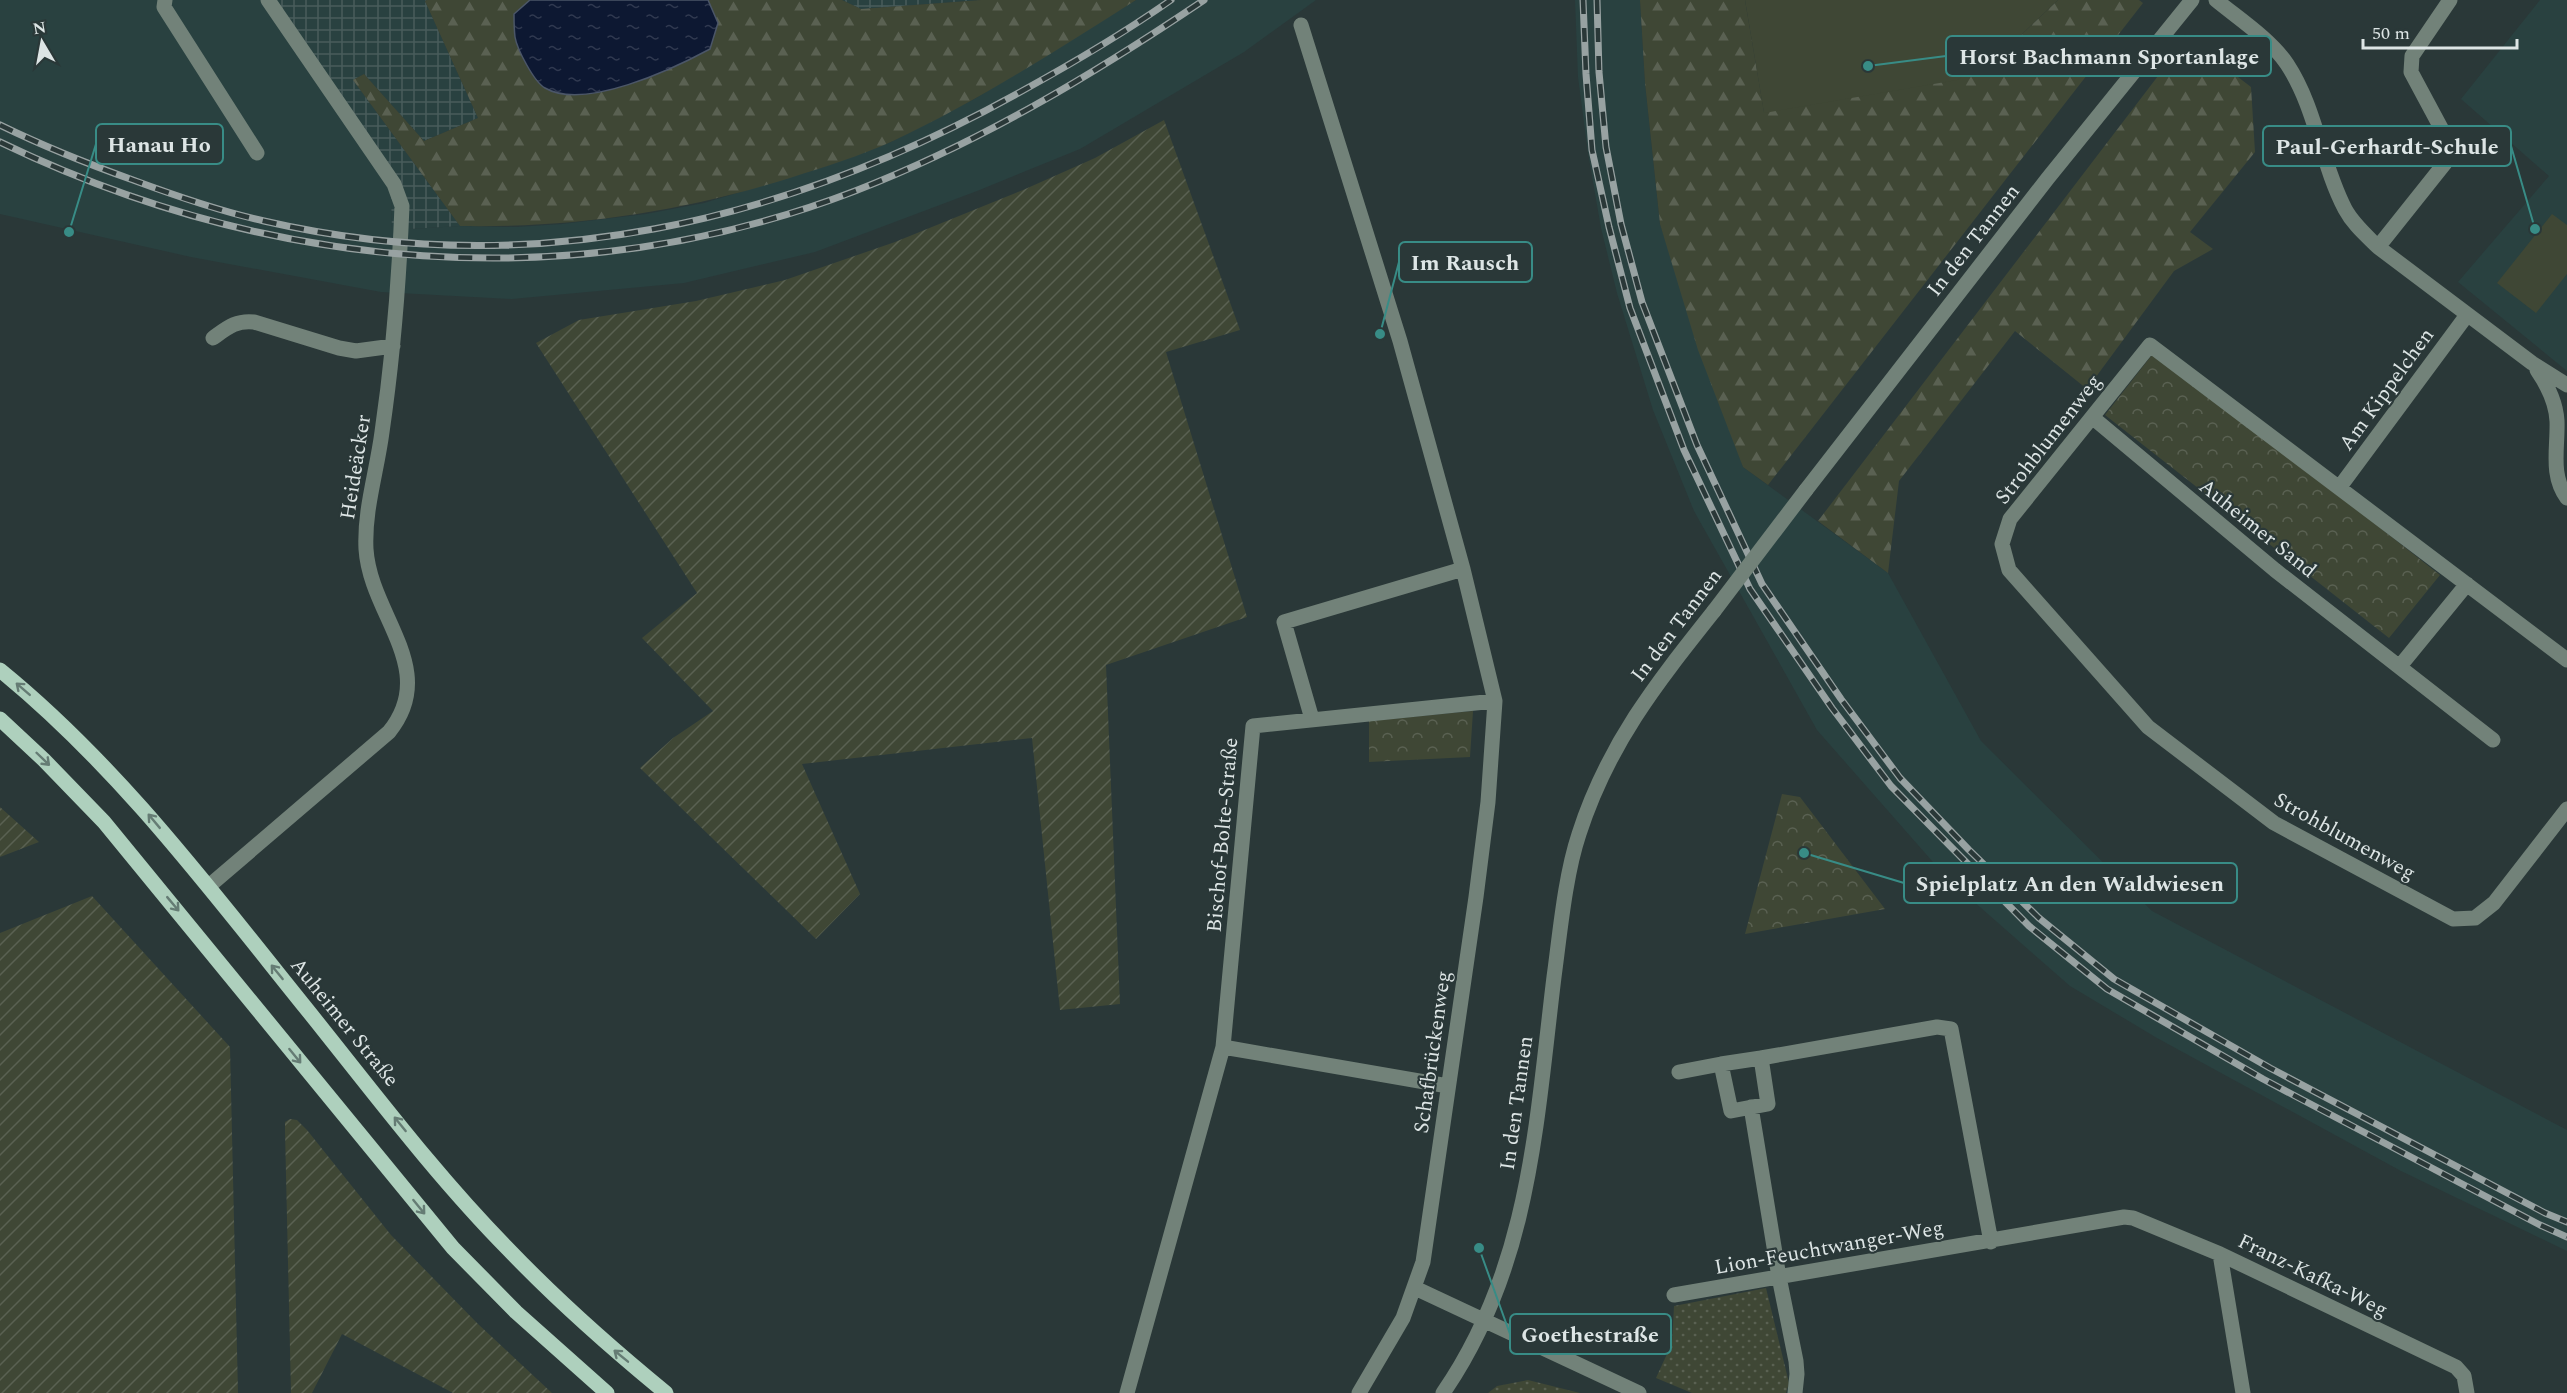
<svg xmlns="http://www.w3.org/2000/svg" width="2567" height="1393" viewBox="0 0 2567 1393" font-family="Spectral,serif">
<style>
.built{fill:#294140}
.industrial{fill:url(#industrial-grid)}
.grass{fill:url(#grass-dots)}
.forest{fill:url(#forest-firs)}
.park{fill:url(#park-crowns)}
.garden{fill:url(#garden-furrows)}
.pitch{fill:#3f4735}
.water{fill:url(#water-ripples);stroke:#4b5668;stroke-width:1.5}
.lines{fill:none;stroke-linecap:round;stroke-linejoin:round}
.minor{stroke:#728279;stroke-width:15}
.major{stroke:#aed0bd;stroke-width:15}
.rail-casing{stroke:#98a2a2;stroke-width:7}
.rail{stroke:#2a3838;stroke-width:4.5;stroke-dasharray:14;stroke-linecap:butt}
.minor-bridge{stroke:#728279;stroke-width:15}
.oneway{stroke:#657c74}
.labels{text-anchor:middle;stroke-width:4.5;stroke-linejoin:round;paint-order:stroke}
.street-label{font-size:21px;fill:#dde5e5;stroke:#2a3838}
.leader{fill:none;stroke:#388c86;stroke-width:2}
.callout-dot{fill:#388c86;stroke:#2a3838;stroke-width:2}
.callout{fill:#2a3838;stroke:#388c86;stroke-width:2}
.callout-label{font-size:22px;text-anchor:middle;font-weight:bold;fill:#dde5e5}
</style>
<defs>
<pattern id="industrial-grid" width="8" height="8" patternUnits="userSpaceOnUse" patternTransform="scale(1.5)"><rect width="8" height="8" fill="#294140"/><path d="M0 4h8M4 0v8" fill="none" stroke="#485c5b"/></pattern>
<pattern id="grass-dots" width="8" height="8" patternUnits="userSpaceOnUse" patternTransform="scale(1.5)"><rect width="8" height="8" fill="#3f4735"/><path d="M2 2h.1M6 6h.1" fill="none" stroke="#5a6152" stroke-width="1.8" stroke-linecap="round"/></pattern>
<pattern id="forest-firs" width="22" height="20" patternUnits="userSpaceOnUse" patternTransform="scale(1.5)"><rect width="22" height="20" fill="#3f4735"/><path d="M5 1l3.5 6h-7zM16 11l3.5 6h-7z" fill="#5a6152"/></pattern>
<pattern id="park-crowns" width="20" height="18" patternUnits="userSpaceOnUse" patternTransform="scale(1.5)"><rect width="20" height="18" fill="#3f4735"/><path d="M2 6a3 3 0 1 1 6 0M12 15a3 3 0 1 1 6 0" fill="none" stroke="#5a6152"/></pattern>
<pattern id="garden-furrows" width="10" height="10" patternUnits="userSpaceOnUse" patternTransform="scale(1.5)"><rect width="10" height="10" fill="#3f4735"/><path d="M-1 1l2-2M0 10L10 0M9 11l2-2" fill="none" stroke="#5a6152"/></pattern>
<pattern id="water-ripples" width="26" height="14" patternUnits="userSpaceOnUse" patternTransform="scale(1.5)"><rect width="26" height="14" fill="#0d1832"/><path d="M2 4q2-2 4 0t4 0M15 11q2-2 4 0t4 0" fill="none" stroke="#303950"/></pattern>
</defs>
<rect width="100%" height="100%" fill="#2a3838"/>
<path class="built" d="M 0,0 L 264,0 L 384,178 L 391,195 L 392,230 L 460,226 L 516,227 L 562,224 L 646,214 L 704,203 L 823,167 L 891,142 L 976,98 L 1136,0 L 1316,0 L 1244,52 L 1080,149 L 977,191 L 815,252 L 684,283 L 512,299 L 381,292 L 191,257 L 0,214 Z
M 1575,0 L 1640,0 L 1645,83 L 1660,224 L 1743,467 L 1888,573 L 1981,741 L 2152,911 L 2567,1130 L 2567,1251 L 2401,1171 L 2157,1038 L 2070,986 L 1947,878 L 1817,730 L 1694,511 L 1653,410 L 1617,293 L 1601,228 L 1588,153 L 1578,77 Z
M 2540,0 L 2567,0 L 2567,371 L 2458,282 L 2549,176 L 2461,99 Z"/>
<path class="industrial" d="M 264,0 L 427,0 L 425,1 L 478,118 L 424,141 L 364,74 L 353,80 L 460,226 L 392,230 L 391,195 L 384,178 Z
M 842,0 L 981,0 L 861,9 Z"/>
<path class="grass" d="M 1766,1288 L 1789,1383 L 1786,1393 L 1692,1393 L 1656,1378 L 1672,1343 L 1674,1306 Z
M 1528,1380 L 1580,1393 L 1488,1393 L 1497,1386 Z"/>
<path class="forest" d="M 427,0 L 842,0 L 861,9 L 981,0 L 1136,0 C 1057,50 978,101 893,141 C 860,156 824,167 790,178 C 681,212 574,228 460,226 L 353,80 L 364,74 L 424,141 L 478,118 L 425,1 Z
M 1640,0 L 1745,0 L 1764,112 L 2003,52 L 2058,0 L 2139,0 L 2143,3 L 1768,485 L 1743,467 L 1698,350 L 1660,224 L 1645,83 Z
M 2187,38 L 2251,87 L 2255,152 L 2190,232 L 2213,249 L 2174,271 L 2087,389 L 2015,331 L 1899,481 L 1888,573 L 1818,521 Z"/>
<path class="park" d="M 2155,351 L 2440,575 L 2389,638 L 2105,415 Z
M 1473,711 L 1470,757 L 1369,762 L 1369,721 Z
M 1782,794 L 1800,797 L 1885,909 L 1745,934 Z"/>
<path class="garden" d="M 1164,120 L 1240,330 L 1166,352 L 1247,617 L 1106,665 L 1120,1004 L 1060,1010 L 1032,738 L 802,764 L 860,894 L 816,939 L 640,768 L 673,738 L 713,711 L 642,638 L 697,593 L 536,343 L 579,320 L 696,301 L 785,280 L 895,242 L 1023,190 L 1095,158 Z
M 0,807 L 39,842 L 0,857 Z
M 92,896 L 230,1047 L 238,1393 L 0,1393 L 0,933 Z
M 290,1119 L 297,1120 L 307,1130 L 391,1235 L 478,1324 L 552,1393 L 453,1393 L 342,1334 L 312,1393 L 291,1393 L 285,1131 L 285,1122 Z"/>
<path class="pitch" d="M 1745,0 L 2058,0 L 2003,52 L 1957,80 L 1764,113 Z
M 2552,214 L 2567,225 L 2567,274 L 2536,313 L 2497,283 Z"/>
<path class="water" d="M 530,0 L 708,0 L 718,23 L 710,49 C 673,69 584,111 545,88 C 534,82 517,49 515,37 C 514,29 514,21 514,14 Z"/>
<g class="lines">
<path class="minor" d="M 165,0 L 164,7 L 257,153
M 2216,0 C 2239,19 2270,39 2287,64 C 2316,108 2321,163 2345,209 C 2353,224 2366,235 2378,247 L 2532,363 L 2567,385
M 1301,25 L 1400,341 L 1463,569 L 1495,701 L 1488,802 L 1476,897 L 1423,1262 L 1403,1318 L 1359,1393
M 2378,247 L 2445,163 L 2448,141 L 2411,72 L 2412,56 L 2450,0
M 213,338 C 227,328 236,320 254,322 L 339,348 L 356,351 L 393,346
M 2537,370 C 2548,386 2556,402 2557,421 C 2558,448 2550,475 2567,498
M 2092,417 L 2275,570 L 2493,740
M 2339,488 L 2467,315
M 1806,490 L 2048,178 L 2192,0
M 2567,660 L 2150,345 L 2010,519 L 2002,544 L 2009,570 L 2148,727 L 2274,823 L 2453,919 L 2475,918 L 2494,903 L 2567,809
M 2400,666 L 2467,584
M 1312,719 L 1284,622 L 1463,569
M 209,886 L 389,732 C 440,669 370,615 366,549 C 364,510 377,471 382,432 C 393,357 399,282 402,206 L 394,184 L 268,0
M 1223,1047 L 1448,1086
M 1761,1058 L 1937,1027 L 1951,1029 L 1991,1242
M 1761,1058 L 1768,1104 L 1731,1111 L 1721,1064 Z
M 1679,1072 L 1721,1064
M 1751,1107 L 1779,1277 L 1796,1361 L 1797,1374 L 1795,1393
M 2220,1254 L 2243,1393
M 1415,1288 L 1639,1393
M 1674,1295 L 2124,1217 L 2133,1218 L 2220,1254 L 2456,1367 L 2464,1376 L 2467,1393
M 1127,1393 L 1223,1047 L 1253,726 L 1495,701
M 1443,1393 C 1530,1267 1536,1124 1554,977 C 1560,933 1565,876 1579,834 C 1608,744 1656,684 1714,611"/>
<path class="major" d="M 0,670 C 118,766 210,889 305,1007 C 371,1089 435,1175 509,1250 C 558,1301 611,1348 666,1393
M 0,719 L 44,760 L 104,822 L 453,1248 L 516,1312 L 607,1393"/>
<g class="rail-casing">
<path id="rail" d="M 1583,0 L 1586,74 L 1592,150 L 1609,227 L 1630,308 L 1684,450 L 1750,589 L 1832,708 L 1891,786 L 2029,926 L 2107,989 L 2263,1079 L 2540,1225 L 2567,1237
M 1597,0 L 1599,72 L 1606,147 L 1621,224 L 1642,302 L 1697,445 L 1762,584 L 1841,699 L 1900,778 L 1969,850 L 2039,918 L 2114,979 L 2270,1068 L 2545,1213 L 2567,1222
M 0,125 C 43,146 88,164 133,180 C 176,196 219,211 264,221 C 533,283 785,223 1022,91 C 1073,63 1124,33 1171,0
M 0,142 C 269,272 574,299 855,191 C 979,143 1094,74 1204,0"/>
</g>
<use href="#rail" class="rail"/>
<path class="minor-bridge" d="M 1714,611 L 1806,490"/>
</g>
<defs><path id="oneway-shaft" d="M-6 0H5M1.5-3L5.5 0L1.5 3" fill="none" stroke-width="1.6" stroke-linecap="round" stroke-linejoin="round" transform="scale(1.5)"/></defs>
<g class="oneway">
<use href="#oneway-shaft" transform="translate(23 689) rotate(-139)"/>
<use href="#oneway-shaft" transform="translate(43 759) rotate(44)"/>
<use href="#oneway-shaft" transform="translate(154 821) rotate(-130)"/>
<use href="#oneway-shaft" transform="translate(173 904) rotate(50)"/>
<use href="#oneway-shaft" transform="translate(277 972) rotate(-129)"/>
<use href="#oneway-shaft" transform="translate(295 1056) rotate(51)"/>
<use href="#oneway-shaft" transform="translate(400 1124) rotate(-129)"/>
<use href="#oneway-shaft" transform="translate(419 1207) rotate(51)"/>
<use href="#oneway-shaft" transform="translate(621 1356) rotate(-141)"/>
</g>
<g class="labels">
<g class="street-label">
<text transform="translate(1973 240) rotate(-52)" y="7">In den Tannen</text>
<text transform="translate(2386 389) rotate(-54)" y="7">Am Kippelchen</text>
<text transform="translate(2048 439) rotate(-52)" y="7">Strohblumenweg</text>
<text transform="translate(355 467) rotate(-81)" y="7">Heideäcker</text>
<text transform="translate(2258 528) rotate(39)" y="7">Auheimer Sand</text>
<text transform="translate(1676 625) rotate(-53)" y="7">In den Tannen</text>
<text transform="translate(1222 835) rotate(-85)" y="7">Bischof-Bolte-Straße</text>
<text transform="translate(2345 836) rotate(29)" y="7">Strohblumenweg</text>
<text transform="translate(345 1022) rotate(51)" y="7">Auheimer Straße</text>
<text transform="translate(1432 1052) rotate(-82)" y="7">Schafbrückenweg</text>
<text transform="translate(1516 1103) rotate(-82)" y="7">In den Tannen</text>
<text transform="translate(1829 1247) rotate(-10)" y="7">Lion-Feuchtwanger-Weg</text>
<text transform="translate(2313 1275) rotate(26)" y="7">Franz-Kafka-Weg</text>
</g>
</g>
<path class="leader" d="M1868 66L1946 56M69 232L96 144M2535 229L2511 146M1380 334L1399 262M1804 853L1904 883M1479 1248L1510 1334"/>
<g class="callout-dot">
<circle cx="1868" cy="66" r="6"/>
<circle cx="69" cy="232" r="6"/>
<circle cx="2535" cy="229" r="6"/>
<circle cx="1380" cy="334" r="6"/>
<circle cx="1804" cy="853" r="6"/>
<circle cx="1479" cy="1248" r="6"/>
</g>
<g class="callout">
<rect x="1946" y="36" width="325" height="40" rx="6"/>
<rect x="96" y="124" width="127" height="40" rx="6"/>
<rect x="2263" y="126" width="248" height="40" rx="6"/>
<rect x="1399" y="242" width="133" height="40" rx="6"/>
<rect x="1904" y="863" width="333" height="40" rx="6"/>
<rect x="1510" y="1314" width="161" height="40" rx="6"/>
</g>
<g class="callout-label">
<text x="2109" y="64">Horst Bachmann Sportanlage</text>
<text x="159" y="152">Hanau Ho</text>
<text x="2387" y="154">Paul-Gerhardt-Schule</text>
<text x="1465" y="270">Im Rausch</text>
<text x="2070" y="891">Spielplatz An den Waldwiesen</text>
<text x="1590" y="1342">Goethestraße</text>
</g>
<g transform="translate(42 42) rotate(350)" stroke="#2a3838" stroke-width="4.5" paint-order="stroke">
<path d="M0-4.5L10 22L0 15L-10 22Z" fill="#dde5e5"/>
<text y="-9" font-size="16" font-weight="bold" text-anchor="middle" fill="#dde5e5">N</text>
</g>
<path d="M2363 39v9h154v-9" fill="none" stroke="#dde5e5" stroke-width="3"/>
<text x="2372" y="39" font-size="18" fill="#dde5e5" stroke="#2a3838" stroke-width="4.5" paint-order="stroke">50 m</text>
</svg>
